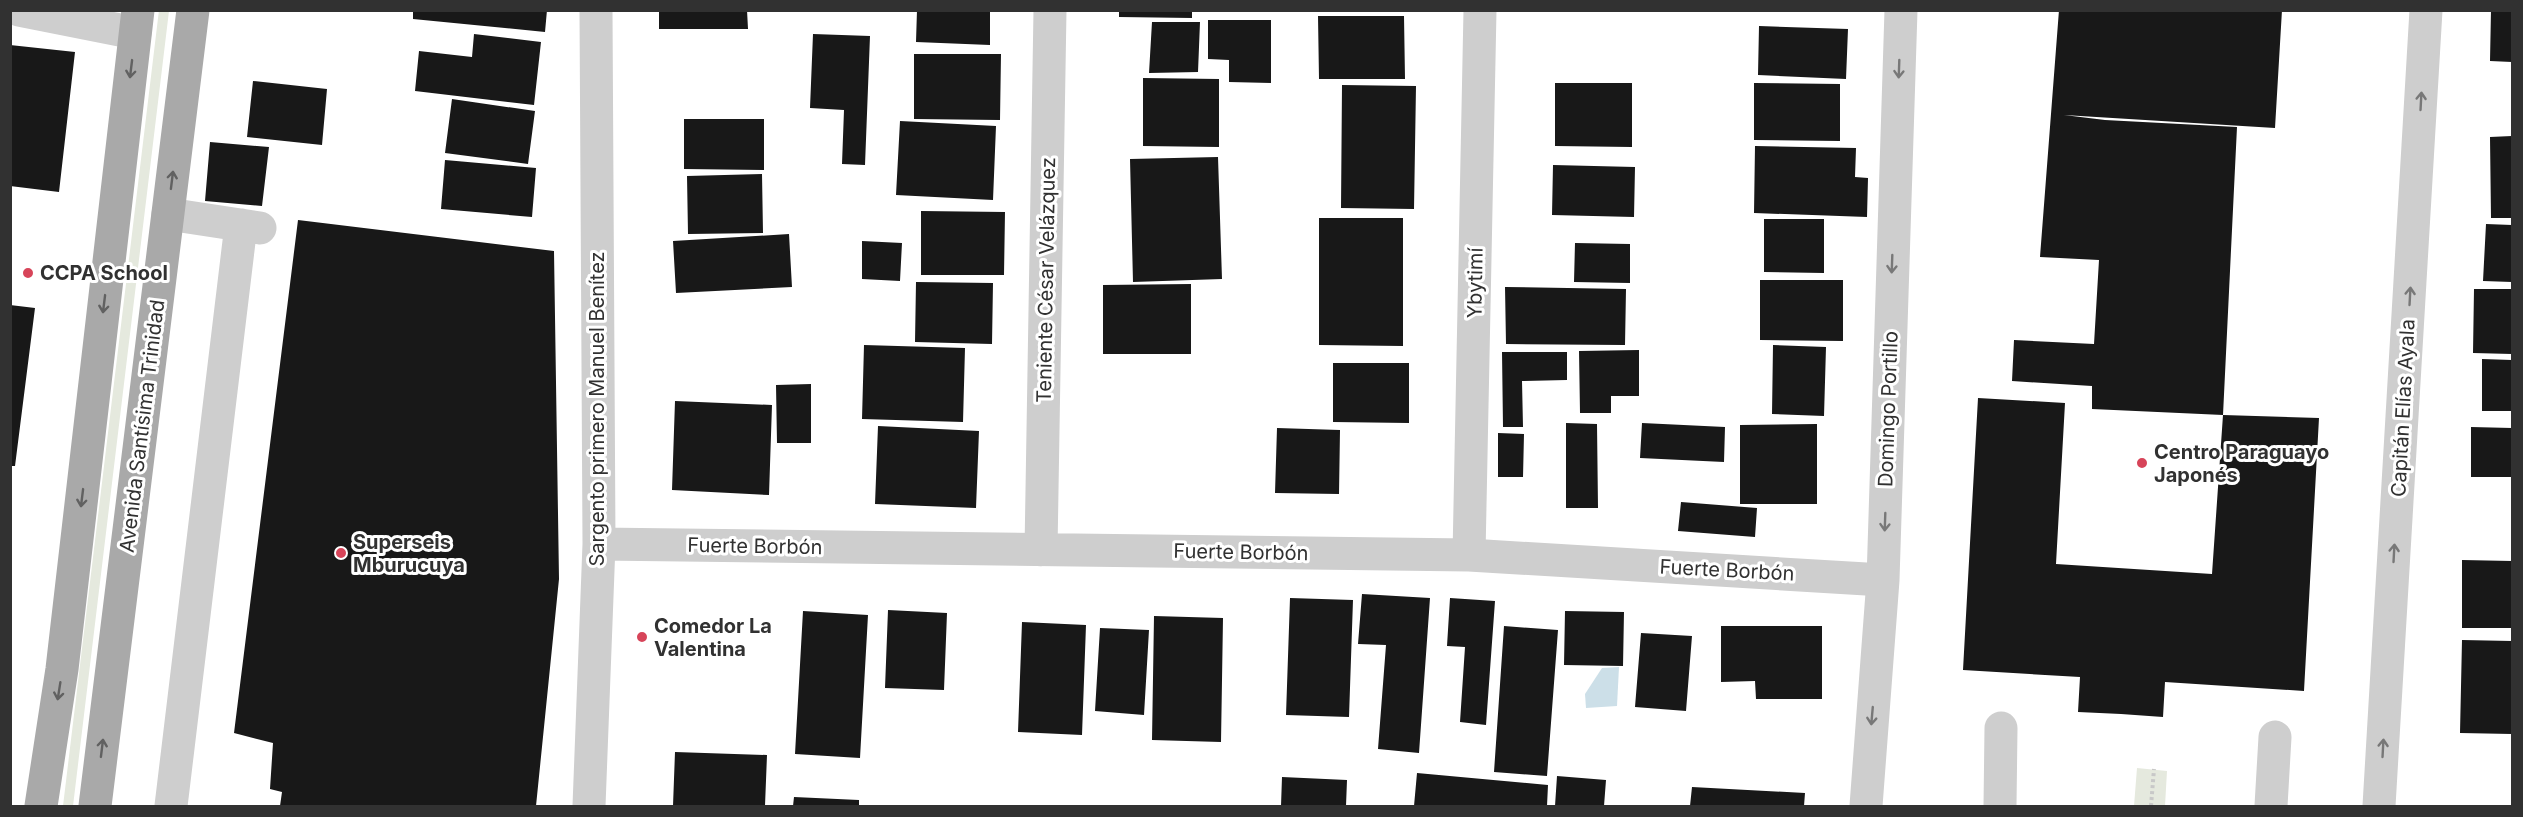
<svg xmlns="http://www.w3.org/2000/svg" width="2523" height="817" viewBox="0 0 2523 817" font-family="Inter,sans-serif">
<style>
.green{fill:#e5e9de}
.water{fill:#ccdfe8}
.building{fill:#181818}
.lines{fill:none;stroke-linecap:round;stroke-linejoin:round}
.path{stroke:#c8c8c8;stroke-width:4;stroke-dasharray:3 3;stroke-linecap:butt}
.minor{stroke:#cecece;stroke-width:33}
.major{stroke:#a9a9a9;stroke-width:33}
.oneway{stroke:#616161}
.oneway2{stroke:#787878}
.poi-dot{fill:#d74459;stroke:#fff;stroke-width:2}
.labels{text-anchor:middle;stroke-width:6;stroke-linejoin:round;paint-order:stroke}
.poi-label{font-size:20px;font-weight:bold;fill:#313131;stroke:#fff;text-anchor:start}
.street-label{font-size:20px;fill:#313131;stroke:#fff}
</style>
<rect width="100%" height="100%" fill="#fff"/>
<path class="green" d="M 159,10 L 169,11 L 73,806 L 63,806 Z
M 2137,768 L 2167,771 L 2165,806 L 2134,806 Z"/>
<path class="water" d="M 1619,667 L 1617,706 L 1586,708 L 1585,694 L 1602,668 Z"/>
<path class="building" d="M 413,10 L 547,10 L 545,32 L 413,19 Z
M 659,10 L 747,10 L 748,29 L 659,29 Z
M 917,10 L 990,10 L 990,45 L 916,42 Z
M 1119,10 L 1192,10 L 1192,18 L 1119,17 Z
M 2059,10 L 2282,10 L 2275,128 L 2064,115 L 2105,120 L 2237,127 L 2223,415 L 2319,418 L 2304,691 L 2165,682 L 2163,717 L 2121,714 L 2078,712 L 2080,677 L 1963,670 L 1978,398 L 2065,403 L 2056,564 L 2212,574 L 2223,415 L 2092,409 L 2092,386 L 2012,381 L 2014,340 L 2094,344 L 2099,260 L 2040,257 Z
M 2491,10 L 2512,10 L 2512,62 L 2490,61 Z
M 1318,16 L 1404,16 L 1405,79 L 1319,79 Z
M 1208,20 L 1271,20 L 1271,83 L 1229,82 L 1229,60 L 1208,59 Z
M 1152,22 L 1200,22 L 1198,72 L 1149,73 Z
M 1759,26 L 1848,29 L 1846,79 L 1758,75 Z
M 474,34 L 541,42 L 534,105 L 415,91 L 419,51 L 472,57 Z
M 813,34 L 870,36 L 865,165 L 842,164 L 844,110 L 810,108 Z
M 10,45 L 75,52 L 59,192 L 10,186 Z
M 914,54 L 1001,54 L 1000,120 L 914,119 Z
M 1143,78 L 1219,79 L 1219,147 L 1143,146 Z
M 253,81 L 327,89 L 322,145 L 247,137 Z
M 1555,83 L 1632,83 L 1632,147 L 1555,146 Z
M 1754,83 L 1840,84 L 1840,141 L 1754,140 Z
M 1342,85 L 1416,86 L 1414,209 L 1341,208 Z
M 452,99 L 535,111 L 528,164 L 445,153 Z
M 684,119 L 764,119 L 764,170 L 684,169 Z
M 900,121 L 996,126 L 993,200 L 896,195 Z
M 2512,136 L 2512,218 L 2491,218 L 2490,137 Z
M 210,142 L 269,147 L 262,206 L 205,201 Z
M 1755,146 L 1856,148 L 1855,177 L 1868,178 L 1867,217 L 1754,213 Z
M 1218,157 L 1222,279 L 1133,282 L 1130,159 Z
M 445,160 L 536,168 L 532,217 L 441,209 Z
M 1553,165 L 1635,167 L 1634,217 L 1552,215 Z
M 762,174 L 763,233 L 688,234 L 687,176 Z
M 921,211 L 1005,212 L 1004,275 L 921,275 Z
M 1319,218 L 1403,218 L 1403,346 L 1319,345 Z
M 1764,219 L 1824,219 L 1824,273 L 1764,272 Z
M 298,220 L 554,251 L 559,579 L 536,806 L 280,806 L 282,792 L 270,789 L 273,743 L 234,733 Z
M 2486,224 L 2512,225 L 2512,282 L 2483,281 Z
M 789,234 L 792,287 L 676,293 L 673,241 Z
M 862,241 L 902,243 L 900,281 L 862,279 Z
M 1575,243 L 1630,244 L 1630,283 L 1574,282 Z
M 1760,280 L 1843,280 L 1843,341 L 1760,340 Z
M 916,282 L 993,283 L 992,344 L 915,342 Z
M 1191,284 L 1191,354 L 1103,354 L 1103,285 Z
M 1505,287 L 1626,289 L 1625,345 L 1506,344 Z
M 2474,289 L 2512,289 L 2512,354 L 2473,353 Z
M 10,305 L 35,308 L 15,466 L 10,466 Z
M 864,345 L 965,348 L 963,422 L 862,419 Z
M 1773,345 L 1826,347 L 1824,416 L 1772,414 Z
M 1639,350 L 1639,396 L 1611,396 L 1611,413 L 1580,413 L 1579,351 Z
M 1502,352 L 1567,352 L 1567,380 L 1522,381 L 1523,427 L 1503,427 Z
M 2482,359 L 2512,360 L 2512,411 L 2482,411 Z
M 1333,363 L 1409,363 L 1409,423 L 1333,422 Z
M 811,384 L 811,443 L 777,443 L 776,385 Z
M 675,401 L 772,405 L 769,495 L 672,490 Z
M 1566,423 L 1597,424 L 1598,508 L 1566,508 Z
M 1642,423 L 1725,427 L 1724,462 L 1640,458 Z
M 1817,424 L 1817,504 L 1740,504 L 1740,425 Z
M 878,426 L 979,431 L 976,508 L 875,504 Z
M 2471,427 L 2512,428 L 2512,477 L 2471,477 Z
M 1277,428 L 1340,430 L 1339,494 L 1275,493 Z
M 1498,433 L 1524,434 L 1523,477 L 1498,477 Z
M 1681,502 L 1757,508 L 1755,537 L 1678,531 Z
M 2462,560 L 2512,561 L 2512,628 L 2462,628 Z
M 1362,594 L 1430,598 L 1419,753 L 1378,749 L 1386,645 L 1358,644 Z
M 1290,598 L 1353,600 L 1349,717 L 1286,715 Z
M 1450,598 L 1495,601 L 1486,725 L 1460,722 L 1465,647 L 1447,646 Z
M 888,610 L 947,613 L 944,690 L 885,688 Z
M 803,611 L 868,615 L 860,758 L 795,754 Z
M 1565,611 L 1624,612 L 1623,666 L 1564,665 Z
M 1154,616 L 1223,618 L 1221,742 L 1152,740 Z
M 1022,622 L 1086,625 L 1082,735 L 1018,732 Z
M 1504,626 L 1558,630 L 1547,776 L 1494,772 Z
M 1721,626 L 1822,626 L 1822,699 L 1756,699 L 1755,681 L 1721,682 Z
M 1100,628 L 1149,630 L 1144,715 L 1095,711 Z
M 1641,633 L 1692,636 L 1686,711 L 1635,707 Z
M 2462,640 L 2512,641 L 2512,734 L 2460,733 Z
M 675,752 L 767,755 L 765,806 L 673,806 Z
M 1417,773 L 1548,785 L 1547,806 L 1414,806 Z
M 1557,776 L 1606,780 L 1604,806 L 1555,806 Z
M 1282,777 L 1347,780 L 1346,806 L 1281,806 Z
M 1692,787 L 1805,793 L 1804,806 L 1690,806 Z
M 794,797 L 859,800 L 859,806 L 793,806 Z"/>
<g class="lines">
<path class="path" d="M 2151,806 L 2154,769"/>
<path class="minor" d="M 19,10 L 135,33
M 168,214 L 260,228
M 599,544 L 1469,555 L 1883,580
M 1041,550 L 1050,10
M 1469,555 L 1480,10
M 171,806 L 241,225
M 589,806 L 599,544 L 596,10
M 1866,806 L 1883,580 L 1901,10
M 2000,806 L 2001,728
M 2271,806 L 2275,737
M 2379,806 L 2426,10"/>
<path class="major" d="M 41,806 L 62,669 L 138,10
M 95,806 L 193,10"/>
</g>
<defs><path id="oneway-shaft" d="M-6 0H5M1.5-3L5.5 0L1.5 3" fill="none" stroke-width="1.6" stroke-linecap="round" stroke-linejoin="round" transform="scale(1.5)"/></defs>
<g class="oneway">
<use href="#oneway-shaft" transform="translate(131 69) rotate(97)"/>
<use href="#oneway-shaft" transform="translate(172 180) rotate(-83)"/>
<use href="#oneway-shaft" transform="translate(104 304) rotate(97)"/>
<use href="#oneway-shaft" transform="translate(82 498) rotate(97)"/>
<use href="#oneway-shaft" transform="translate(59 691) rotate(99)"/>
<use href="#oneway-shaft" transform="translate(102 748) rotate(-83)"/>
</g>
<g class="oneway2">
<use href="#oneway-shaft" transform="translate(1899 69) rotate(92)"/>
<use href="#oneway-shaft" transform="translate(2421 101) rotate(-87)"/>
<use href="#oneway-shaft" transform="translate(1892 264) rotate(92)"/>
<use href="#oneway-shaft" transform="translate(2410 296) rotate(-87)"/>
<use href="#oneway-shaft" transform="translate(1885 522) rotate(92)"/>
<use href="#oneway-shaft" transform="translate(2394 553) rotate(-87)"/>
<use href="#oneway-shaft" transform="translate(1872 716) rotate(95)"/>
<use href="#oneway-shaft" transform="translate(2383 748) rotate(-87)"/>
</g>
<g class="poi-dot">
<circle cx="28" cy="273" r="6"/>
<circle cx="2142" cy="463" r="6"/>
<circle cx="341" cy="553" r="6"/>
<circle cx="642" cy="637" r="6"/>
</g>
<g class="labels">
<g class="poi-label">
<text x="40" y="280">CCPA School</text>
<text x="2154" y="459">Centro Paraguayo<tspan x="2154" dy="23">Japonés</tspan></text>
<text x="353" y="549">Superseis<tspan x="353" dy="23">Mburucuya</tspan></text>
<text x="654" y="633">Comedor La<tspan x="654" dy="23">Valentina</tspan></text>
</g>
<g class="street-label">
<text transform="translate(1046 280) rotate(-89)" y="7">Teniente César Velázquez</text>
<text transform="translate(1475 283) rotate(-89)" y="7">Ybytimí</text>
<text transform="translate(2403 408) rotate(-87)" y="7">Capitán Elías Ayala</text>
<text transform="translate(597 409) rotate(-90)" y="7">Sargento primero Manuel Benítez</text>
<text transform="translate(1888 409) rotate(-88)" y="7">Domingo Portillo</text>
<text transform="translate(142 426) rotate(-83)" y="7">Avenida Santísima Trinidad</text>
<text transform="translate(755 546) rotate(1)" y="7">Fuerte Borbón</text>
<text transform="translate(1241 552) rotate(1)" y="7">Fuerte Borbón</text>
<text transform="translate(1727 570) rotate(3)" y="7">Fuerte Borbón</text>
</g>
</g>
<rect width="2523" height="817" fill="none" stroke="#313131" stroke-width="24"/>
</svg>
